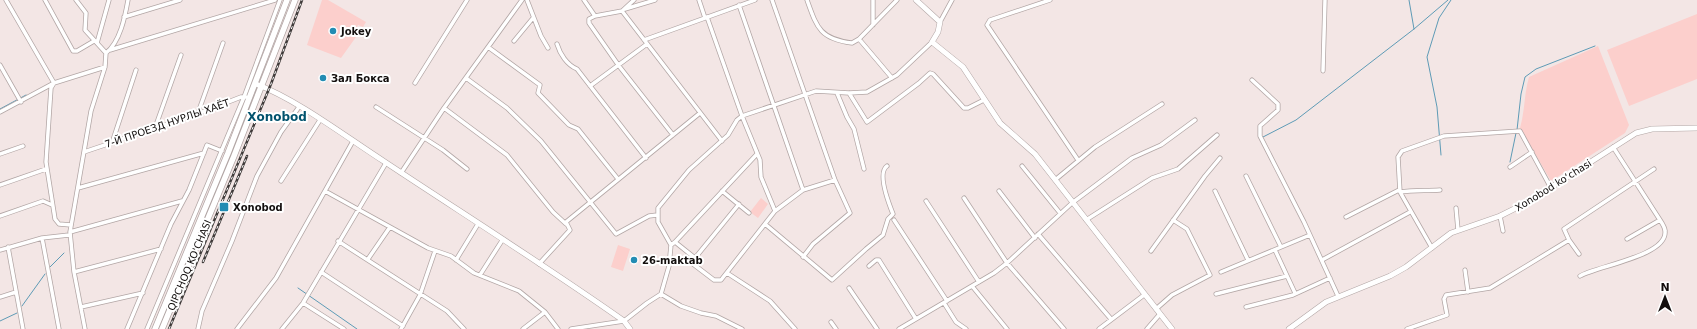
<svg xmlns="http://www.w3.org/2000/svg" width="1697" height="329" viewBox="0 0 1697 329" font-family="'DejaVu Sans',sans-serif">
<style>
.green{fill:#fccfcc}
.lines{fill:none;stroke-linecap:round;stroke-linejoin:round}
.stream{stroke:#5e9bb6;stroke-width:1}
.street-casing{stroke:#b2a6a5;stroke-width:5}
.secondary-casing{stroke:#b2a6a5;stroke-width:6}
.primary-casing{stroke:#b2a6a5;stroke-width:7}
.street{stroke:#fff;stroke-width:3.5}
.secondary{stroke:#fff;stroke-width:5}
.primary{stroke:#fff;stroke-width:5.5}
.rail-casing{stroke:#3f3a39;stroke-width:2.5}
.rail{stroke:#fff;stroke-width:1;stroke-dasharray:3;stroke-linecap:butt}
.poi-dot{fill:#228cb3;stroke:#fff;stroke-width:1.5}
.labels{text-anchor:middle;stroke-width:4;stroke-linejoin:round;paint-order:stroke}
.poi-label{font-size:10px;font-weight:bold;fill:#130f0e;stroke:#fff;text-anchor:start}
.street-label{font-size:10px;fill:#130f0e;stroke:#fff}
.quarter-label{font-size:12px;font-weight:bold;fill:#02526d;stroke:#fff}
</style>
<rect width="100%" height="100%" fill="#f3e6e5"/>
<path class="green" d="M 322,0 L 328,0 L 366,22 L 363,27 L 358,25 L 353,35 L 356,37 L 341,58 L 307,45 Z
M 1697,14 L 1697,79 L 1629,106 L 1607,50 Z
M 1598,46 L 1629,125 L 1625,133 L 1551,181 L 1520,128 C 1525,111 1524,94 1529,77 Z
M 761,198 L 768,204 L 758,218 L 750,212 Z
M 618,245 L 630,249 L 623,271 L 611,267 Z"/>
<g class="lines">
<path class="stream" d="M 1409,0 L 1414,29
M 0,109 L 26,95
M 1517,130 L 1521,94 L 1525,77 L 1536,69 L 1595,46
M 1263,137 L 1296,120 L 1414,29 L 1448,0
M 1441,155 L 1437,107 L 1427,57 L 1439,18 L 1451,0
M 1510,162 L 1516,133
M 50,267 L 64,253
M 298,288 L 357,329
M 22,306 L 45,274
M 0,321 L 17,313"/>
<g class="street-casing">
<path id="street" d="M 6,0 L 54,83 L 51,88 L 46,162 L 55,219 L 59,224 L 71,225
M 45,0 L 73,51 L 77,51 L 94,41
M 76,0 L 86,13 L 85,30 L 106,53
M 527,0 L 541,36 L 548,48
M 584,0 L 595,16 L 622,11
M 634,0 L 622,11 L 722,141
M 699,0 L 705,18
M 772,0 L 835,180
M 807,0 C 817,28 820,39 852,43 L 859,39 L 897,0
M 873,0 L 873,25
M 1050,0 L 990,20 L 987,25 L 1078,160
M 739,5 L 803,190
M 625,9 L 655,0
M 595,16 L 589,19 L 589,23 L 619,66 L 673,135
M 124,17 L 180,0
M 707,17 L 742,116 L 760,160 L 761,177 L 775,211
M 940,22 L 952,0
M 859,39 L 892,78
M 644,40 L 755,0
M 514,41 L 533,18
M 97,43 L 109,0
M 557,44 C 560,54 567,65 577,69 L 646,158
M 488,47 L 540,85 L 538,93 L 569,125 L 578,129 L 618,179
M 110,50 L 275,0
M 0,65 L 21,102
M 1323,71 L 1325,0
M 466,78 L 507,108 L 541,141 L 616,234 L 649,216 L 657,215
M 1252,80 L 1278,104 L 1278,110 L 1260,126 L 1260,136 L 1304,222 L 1338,296
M 415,83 L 467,0
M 590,86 L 647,44
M 837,93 L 847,117 L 854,129 L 864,169
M 849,93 L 867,122 L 919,83 L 930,73 L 933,74 L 964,108 L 968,108 L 984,100
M 376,107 L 443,150 L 467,169
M 444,108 L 507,155 L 553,212 L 566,224
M 0,112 L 54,83 L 105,67
M 200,113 L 199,110 L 223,43
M 155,128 L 181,55
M 112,143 L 136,70
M 84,152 L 200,113 L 241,97 L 246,97
M 0,154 L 23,146
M 1022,166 L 1060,213
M 1510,167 L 1532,152
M 401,173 L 444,108 L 522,0
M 1246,176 L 1281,247
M 1055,180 L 1095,147 L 1162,104
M 281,181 L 320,120
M 0,185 L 46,169
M 78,188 L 204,153
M 325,191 L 428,248 L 451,256 L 474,273 L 519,291 L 545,312 L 558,329
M 722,191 L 749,213
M 999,191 L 1035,238
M 1215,191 L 1248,260
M 1400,192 C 1414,190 1426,191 1440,190
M 964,198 L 1007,263 L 1064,329
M 926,201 L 979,282
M 1456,208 L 1458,230
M 0,216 L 43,201 L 52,205
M 1500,216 L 1503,231
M 1346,217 L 1399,190
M 894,220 L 947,301
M 1086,220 L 1152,178 L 1178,169 L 1217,135
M 765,224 L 832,280 L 866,249 L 883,235 L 888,219 L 893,214 C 889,204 877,173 887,166
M 70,232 L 182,201
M 1038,234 L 1111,319
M 42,238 L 59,329
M 1627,239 L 1660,220
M 1569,240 L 1579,254
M 338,241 L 447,311 L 464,329
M 675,242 L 695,258 L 739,204
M 671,245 L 675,242 L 757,154
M 8,247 L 23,329
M 1432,248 L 1400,192 L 1398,157 L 1402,151 L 1444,136 L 1520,131 L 1551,188
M 0,250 L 42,238 L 69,235
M 1275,250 L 1295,293
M 1151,251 L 1205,176 L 1220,158
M 693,258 L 693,264 L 714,280 L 721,280 L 775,211 L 803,190 L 835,180 L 850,213 L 813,244 L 803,257
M 368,259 L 390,227
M 456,260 L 478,224
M 1322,260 L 1410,212
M 539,264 L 570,230 L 566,222 L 700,113
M 869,266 L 876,260 L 879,260 L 916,319
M 1465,270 L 1468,292
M 74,272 L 161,249
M 321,272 L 403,326
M 1221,272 L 1310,235
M 727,273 L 770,301 L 795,329
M 480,275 L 503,239
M 1580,276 C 1596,266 1668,256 1665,231 C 1665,228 1662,223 1660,220 L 1613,147
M 972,286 L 1007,329
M 849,288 L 877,329
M 661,294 L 681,306 L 701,313 L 716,316 L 742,329
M 1216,294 L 1287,276
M 0,297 L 16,292
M 303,303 L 344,329
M 944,303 L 956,322 L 966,329
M 81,307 L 143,293
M 1246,307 L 1293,295 L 1330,278
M 1156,309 L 1172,295 L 1210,275 L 1187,229 L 1173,220
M 831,322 L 836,329
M 85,329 L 74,272 L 70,232 L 91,111 L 105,67 L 106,53 C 120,42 125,17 128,0
M 127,329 L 171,224 L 189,190 L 207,145 L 222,151
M 147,329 L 244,97 L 280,0
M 198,329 L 202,311 L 232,241 L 257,176 L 281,132 L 299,107
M 237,329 L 276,278 L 353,141
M 282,329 L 303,303 L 386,163
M 401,329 L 420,295 L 435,251
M 523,329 L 545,312
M 571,329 L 624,321 L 647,303 L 661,294 L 669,266 L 671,245 L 658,222 L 658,208 L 689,170 L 728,135 L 737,120 L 742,116 L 816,91 L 849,93 L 867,92 L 897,75 L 932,42
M 899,329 L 994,273 L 1007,263 L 1072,203 L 1132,158 L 1161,145 L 1195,120
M 1099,329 L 1144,295
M 1147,329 L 1160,314
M 1407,329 L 1447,315 L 1444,299 L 1446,295 L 1490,288 L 1569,240 L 1564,229 L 1654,169"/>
</g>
<g class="secondary-casing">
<path id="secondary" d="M 916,0 L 940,22 L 938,32 L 932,42 L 963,67 L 1000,123 L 1035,154 L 1172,329
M 256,84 C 298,100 346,137 385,162 C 465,215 546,266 624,321 L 630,329
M 1289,329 L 1326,302 L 1390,276 L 1406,267 L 1451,233 L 1500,216 L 1528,202 L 1636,133 L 1652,129 L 1697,128"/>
</g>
<g class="primary-casing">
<path id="primary" d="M 155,329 L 228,153 L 287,0
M 162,329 L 234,156 L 295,0"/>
</g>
<use href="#street" class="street"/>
<use href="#secondary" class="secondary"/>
<use href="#primary" class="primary"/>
<g class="rail-casing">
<path id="rail" d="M 203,262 L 247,156
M 169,329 L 271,84 L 302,0"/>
</g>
<use href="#rail" class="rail"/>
</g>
<g class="poi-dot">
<circle cx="333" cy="31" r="4"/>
<circle cx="323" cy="78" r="4"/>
<rect x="219" y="202" width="10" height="10" rx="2"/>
<circle cx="634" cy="260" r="4"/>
</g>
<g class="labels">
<g class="poi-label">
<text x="341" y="35">Jokey</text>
<text x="331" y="82">Зал Бокса</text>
<text x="233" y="211">Xonobod</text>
<text x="642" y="264">26-maktab</text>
</g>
<g class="street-label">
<text transform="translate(167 123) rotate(-19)" y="4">7-Й ПРОЕЗД НУРЛЫ ХАЁТ</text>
<text transform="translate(1553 185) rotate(-32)" y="4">Xonobod koʻchasi</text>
<text transform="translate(189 265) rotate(-67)" y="4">QIPCHOQ KO'CHASI</text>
</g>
<g class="quarter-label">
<text x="277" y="121">Xonobod</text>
</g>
</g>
<g transform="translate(1665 297)" stroke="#ffffff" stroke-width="3" paint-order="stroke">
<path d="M0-3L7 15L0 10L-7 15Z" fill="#130f0e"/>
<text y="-6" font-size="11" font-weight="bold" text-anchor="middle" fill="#130f0e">N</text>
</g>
</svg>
